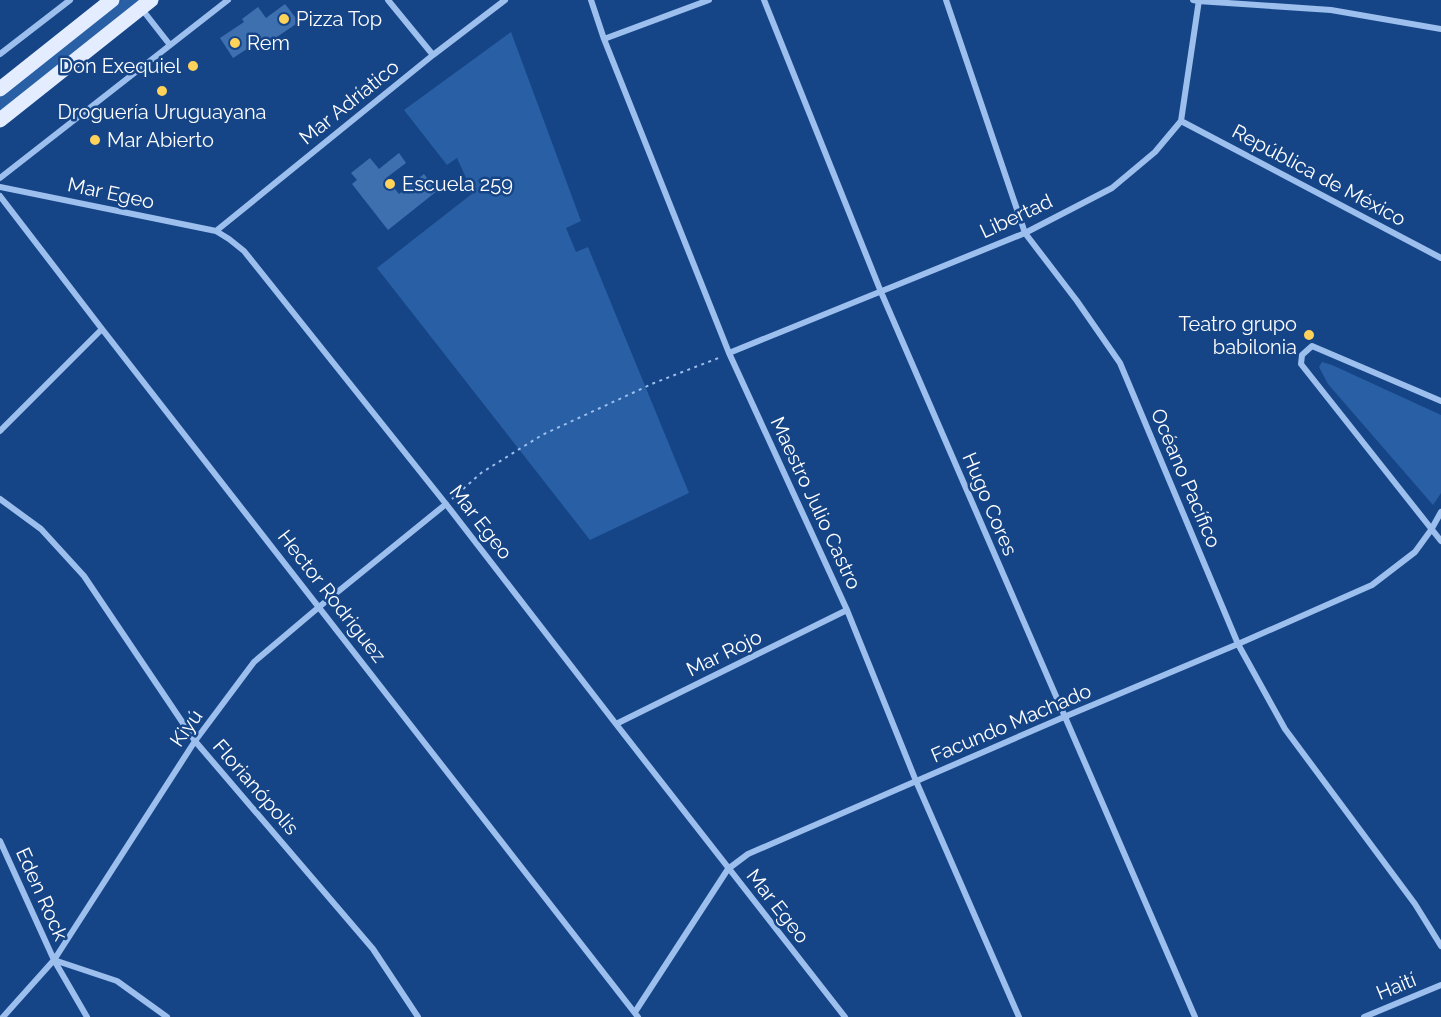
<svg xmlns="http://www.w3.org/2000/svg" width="1441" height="1017" viewBox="0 0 1441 1017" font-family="Raleway,sans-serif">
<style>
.green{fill:#295fa5}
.building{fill:#3e70b0}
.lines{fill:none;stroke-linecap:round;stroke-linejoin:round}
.path{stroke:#9cbfee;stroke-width:2;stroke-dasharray:3 4.5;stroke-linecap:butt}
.minor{stroke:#9cbfee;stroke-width:6}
.primary{stroke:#e3edff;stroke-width:15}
.poi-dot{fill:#ffd259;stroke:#164587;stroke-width:2}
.labels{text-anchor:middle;stroke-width:5;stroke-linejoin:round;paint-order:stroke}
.poi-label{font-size:20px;fill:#fff;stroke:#164587;text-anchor:start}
.street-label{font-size:20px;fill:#fff;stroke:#164587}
</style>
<rect width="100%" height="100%" fill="#164587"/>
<path class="green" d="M 121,0 L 140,0 L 0,111 L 0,97 Z
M 511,32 L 581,221 L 566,228 L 576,252 L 588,247 L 689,493 L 590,540 L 377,268 L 473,193 L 457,158 L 447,165 L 404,110 Z
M 1322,362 L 1332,365 L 1441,415 L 1441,493 L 1433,505 L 1328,384 L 1319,367 Z"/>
<path class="building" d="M 285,4 L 299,22 L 262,47 L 258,42 L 233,58 L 220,38 L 244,22 L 242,19 L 258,7 L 266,18 Z
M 399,153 L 406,163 L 386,178 L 399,194 L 424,174 L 437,191 L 388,230 L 352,184 L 357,180 L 351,173 L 370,158 L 379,169 Z"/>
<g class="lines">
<path class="path" d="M 452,499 L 481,473 L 542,435 L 654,383 L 721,357"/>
<path class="minor" d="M 388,0 L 433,55
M 591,0 L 604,39 L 729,353 L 847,610 L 916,781 L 1019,1017
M 764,0 L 881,292 L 1195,1017
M 946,0 L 1025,233 L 1077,301 L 1120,363 L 1238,644 L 1285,729 L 1415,904 L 1441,946
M 1193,0 L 1198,1 L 1331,10 L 1441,29
M 141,8 L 170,45
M 604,39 L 709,0
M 0,54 L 70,0
M 1181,121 L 1441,258
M 0,178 L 228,0
M 0,187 L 216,231 L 229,239 L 244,251 L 446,504 L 616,724 L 845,1017
M 0,196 L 102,329 L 638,1017
M 216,231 L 433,55 L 505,0
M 729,353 L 1025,233 L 1112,188 L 1155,152 L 1181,121 L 1199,0
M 1441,401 L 1312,346 L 1302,355 L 1301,364 L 1441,541
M 0,431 L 102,329
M 0,499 L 41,529 L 84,576 L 195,741 L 373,949 L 418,1017
M 616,724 L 847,610
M 0,841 L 54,960 L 87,1017
M 54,960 L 117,981 L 167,1017
M 635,1012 L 728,869 L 748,854 L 1064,717 L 1238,644 L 1372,585 L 1415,552 L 1431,530 L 1441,512
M 3,1017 L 54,960 L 195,741 L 254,662 L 319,607 L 446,504
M 1364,1017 L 1441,985"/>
<path class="primary" d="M 0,89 L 112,0
M 0,120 L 151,0"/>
</g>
<g class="poi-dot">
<circle cx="284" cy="19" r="6"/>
<circle cx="235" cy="43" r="6"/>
<circle cx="193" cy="66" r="6"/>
<circle cx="162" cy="91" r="6"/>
<circle cx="95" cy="140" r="6"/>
<circle cx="390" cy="184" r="6"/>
<circle cx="1309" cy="335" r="6"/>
</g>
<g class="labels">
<g class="poi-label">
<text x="296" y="26">Pizza Top</text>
<text x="247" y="50">Rem</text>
<text x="181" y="73" text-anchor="end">Don Exequiel</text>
<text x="162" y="119" text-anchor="middle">Droguería Uruguayana</text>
<text x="107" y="147">Mar Abierto</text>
<text x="402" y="191">Escuela 259</text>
<text x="1297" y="331" text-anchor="end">Teatro grupo<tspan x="1297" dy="23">babilonia</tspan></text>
</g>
<g class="street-label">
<text transform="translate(349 102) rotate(-39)" y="7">Mar Adríatico</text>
<text transform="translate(1319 175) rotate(28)" y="7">República de México</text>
<text transform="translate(111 193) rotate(12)" y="7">Mar Egeo</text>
<text transform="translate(1016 216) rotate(-25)" y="7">Libertad</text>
<text transform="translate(1186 478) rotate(67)" y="7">Océano Pacífico</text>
<text transform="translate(816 503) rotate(65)" y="7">Maestro Julio Castro</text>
<text transform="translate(990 504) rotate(67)" y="7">Hugo Cores</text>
<text transform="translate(481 522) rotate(52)" y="7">Mar Egeo</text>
<text transform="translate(332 596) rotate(52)" y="7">Hector Rodriguez</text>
<text transform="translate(724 653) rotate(-26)" y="7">Mar Rojo</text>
<text transform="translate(1011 723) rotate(-23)" y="7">Facundo Machado</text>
<text transform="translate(186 728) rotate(-55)" y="7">Kiyú</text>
<text transform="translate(256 787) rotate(49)" y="7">Florianópolis</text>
<text transform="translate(42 894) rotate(66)" y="7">Eden Rock</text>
<text transform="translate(778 906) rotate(52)" y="7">Mar Egeo</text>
<text transform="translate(1396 986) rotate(-22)" y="7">Haití</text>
</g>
</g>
</svg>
